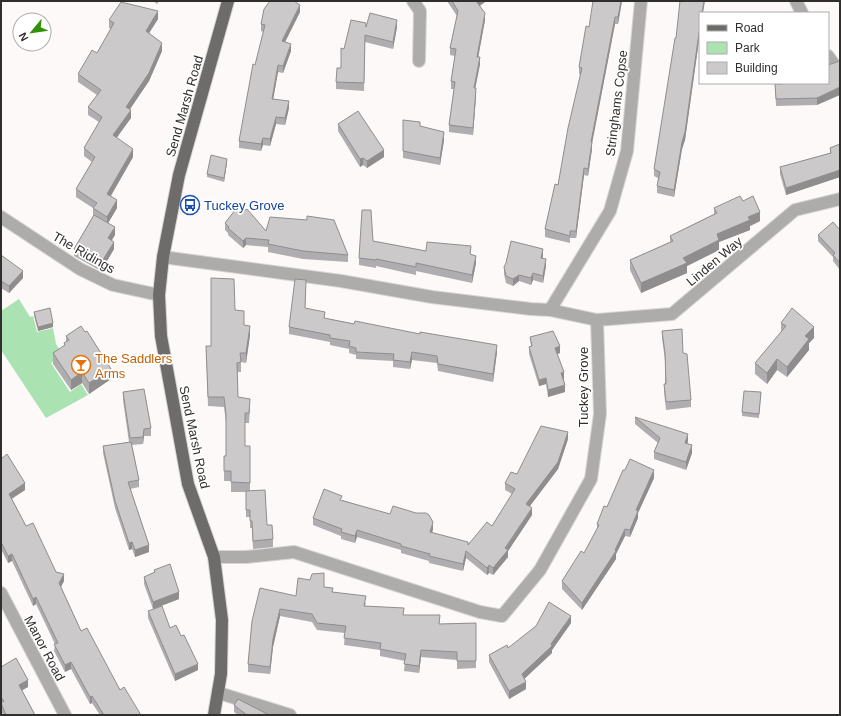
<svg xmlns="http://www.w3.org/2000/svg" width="841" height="716" viewBox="0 0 841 716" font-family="Arial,sans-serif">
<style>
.green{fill:#aae2b2}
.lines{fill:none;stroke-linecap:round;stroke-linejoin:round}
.minor-casing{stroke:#d7d5d4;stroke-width:14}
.major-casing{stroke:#d7d5d4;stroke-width:14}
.minor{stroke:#adacab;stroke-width:12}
.major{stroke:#6d6c6a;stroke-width:12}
.wall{fill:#afadaf}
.shaded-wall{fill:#8f8d8e}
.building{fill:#ccc9cb;stroke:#8f8d8e}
.labels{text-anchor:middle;stroke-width:3.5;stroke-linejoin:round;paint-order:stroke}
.street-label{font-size:13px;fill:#302f2e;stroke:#fff}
.transit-label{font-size:13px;fill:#164399;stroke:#fff;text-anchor:start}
.food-label{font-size:13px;fill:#c56008;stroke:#fff;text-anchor:start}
</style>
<rect width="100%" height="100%" fill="#fcf9f8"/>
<path class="green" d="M 19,299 L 30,317 L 33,316 L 37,332 L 53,328 L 56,344 L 63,355 L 51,363 L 70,392 L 81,384 L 88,395 L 46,418 L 1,350 L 1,311 Z"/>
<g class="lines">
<g class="minor-casing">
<path id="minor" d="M 413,1 L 420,11 L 419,61
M 796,1 L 802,13
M 828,56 L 833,63
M 1,217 L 80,269 L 113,285 L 159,295
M 163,257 L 341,281 L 432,297 L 531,309 L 550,310 L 597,320 L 600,414 L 591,479 L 540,570 L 502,616 L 480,612 L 294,552 L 246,557 L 214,557
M 550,310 L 610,211 L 627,151 L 641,1
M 597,320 L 672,314 L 795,210 L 840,199
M 1,593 L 65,715
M 219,693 L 290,715"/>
</g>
<g class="major-casing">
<path id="major" d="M 214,715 L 221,674 L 222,620 L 214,557 L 188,484 L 161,336 L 159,295 L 163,257 L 179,175 L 228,1"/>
</g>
<use href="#minor" class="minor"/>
<use href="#major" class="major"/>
</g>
<path class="wall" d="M 153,1 L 159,1 L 157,4 Z
M 447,1 L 485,1 L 485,2 L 480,6 L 485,20 L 478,57 L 480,64 L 475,88 L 476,95 L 473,135 L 449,132 L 449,125 L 454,89 L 451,89 L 451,81 L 455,56 L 450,55 L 450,48 L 457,16 Z
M 622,1 L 618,24 L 615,24 L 592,142 L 592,149 L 588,176 L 584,175 L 576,238 L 570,238 L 570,243 L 545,237 L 545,229 L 558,185 L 581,75 L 579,74 L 579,67 L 589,27 Z
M 300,12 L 285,42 L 291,51 L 283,73 L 278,72 L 273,99 L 289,108 L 285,125 L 276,124 L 270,146 L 263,145 L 261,151 L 239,148 L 239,141 L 255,65 L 264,32 L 261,31 L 261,24 Z
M 700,13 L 700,33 L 685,140 L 682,149 L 674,197 L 657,193 L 657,186 L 658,178 L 654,176 L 654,169 L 676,38 Z
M 158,19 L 149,33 L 162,51 L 149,81 L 130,109 L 131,118 L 116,137 L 133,157 L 111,196 L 117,208 L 108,223 L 115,235 L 112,240 L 114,249 L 101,271 L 74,256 L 74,249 L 93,216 L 93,208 L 76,197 L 76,189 L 92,162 L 84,156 L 84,148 L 99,122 L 88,115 L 88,107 L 97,95 L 78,82 L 78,74 L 97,53 L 111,29 L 109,28 L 109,20 Z
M 366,26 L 397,27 L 393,49 L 365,42 L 364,91 L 336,89 L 336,82 L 341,68 L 344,49 Z
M 837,62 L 817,105 L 776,106 L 775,84 L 782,84 Z
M 403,120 L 420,126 L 444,140 L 440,165 L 403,158 Z
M 338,124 L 384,157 L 367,168 L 363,165 L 360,167 L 338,131 Z
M 840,144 L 840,177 L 786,195 L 780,174 L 780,167 L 830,153 L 830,148 Z
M 227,162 L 224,182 L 207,177 L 207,174 Z
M 743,201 L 760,221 L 750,226 L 750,230 L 719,242 L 719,250 L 687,266 L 687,273 L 641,293 L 630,270 L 630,260 L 670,242 L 670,236 L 714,214 L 714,208 Z
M 244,211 L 266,231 L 348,255 L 348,262 L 303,259 L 268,252 L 268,247 L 246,245 L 243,248 L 228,235 L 228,233 L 225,230 L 225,223 Z
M 840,230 L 840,270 L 833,261 L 833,257 L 818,241 L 818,235 Z
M 373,241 L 426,251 L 471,255 L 476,263 L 472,283 L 416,271 L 416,275 L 376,266 L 376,268 L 359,265 L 359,258 Z
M 1,255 L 23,278 L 9,293 L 1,288 Z
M 543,256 L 542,258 L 546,266 L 543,283 L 533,280 L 531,285 L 519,281 L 513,286 L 506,283 L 504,274 L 504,267 Z
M 306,287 L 305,308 L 325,318 L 497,352 L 493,382 L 438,371 L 437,363 L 412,360 L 410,369 L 393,367 L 393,361 L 356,359 L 356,355 L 349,353 L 349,349 L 330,345 L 330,342 L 289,334 L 289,327 Z
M 235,310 L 250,335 L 246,363 L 241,362 L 241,372 L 237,372 L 238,397 L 250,408 L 249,423 L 245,423 L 245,446 L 250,446 L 250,491 L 267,525 L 273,539 L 273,547 L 253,549 L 252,528 L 250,528 L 250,517 L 246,517 L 246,492 L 231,492 L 231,481 L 224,481 L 224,456 L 226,456 L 226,423 L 224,407 L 208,406 L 206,346 L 211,346 Z
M 34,312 L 53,327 L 38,331 L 34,316 Z
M 781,323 L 814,338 L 809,343 L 809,350 L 787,377 L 777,370 L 767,384 L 755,374 L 755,363 L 781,332 Z
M 662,331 L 683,353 L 691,400 L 691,407 L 666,410 L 664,391 L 664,384 L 665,384 L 665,360 L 662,338 Z
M 66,336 L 111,379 L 89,394 L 82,383 L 71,390 L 53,364 L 53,353 L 64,346 L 64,343 L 66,342 Z
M 530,337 L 560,353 L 557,354 L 564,379 L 565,392 L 548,397 L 546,384 L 539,386 L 529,354 L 529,347 L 531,346 Z
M 123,392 L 151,428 L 151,436 L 144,436 L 143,444 L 132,445 L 139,480 L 139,487 L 130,489 L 149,552 L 135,557 L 132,549 L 129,550 L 115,508 L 103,453 L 103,446 L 129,442 L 123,400 Z
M 761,392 L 759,418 L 742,416 L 742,412 Z
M 635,417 L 688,441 L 687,444 L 692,453 L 686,470 L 654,459 L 654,452 L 658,443 L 635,424 Z
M 568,439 L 558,469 L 530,506 L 532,515 L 508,551 L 508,557 L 493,575 L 489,573 L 487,575 L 466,558 L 463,571 L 429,563 L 429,561 L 401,553 L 401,550 L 357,537 L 355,543 L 341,539 L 341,536 L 313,525 L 313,518 L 342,500 L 433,529 L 432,533 L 468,544 L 492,526 L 512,494 L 505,490 L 505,483 L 517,474 Z
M 1,459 L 25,490 L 12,499 L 26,526 L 56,572 L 64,581 L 61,587 L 81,631 L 120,690 L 141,715 L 100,715 L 92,703 L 90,704 L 71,669 L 65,672 L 54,651 L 55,644 L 36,604 L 33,606 L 12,561 L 8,563 L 1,549 Z
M 625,470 L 654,478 L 638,513 L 638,518 L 630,537 L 625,536 L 616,554 L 616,559 L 582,610 L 562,589 L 562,581 L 584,553 L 597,529 L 597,524 L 607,507 Z
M 154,570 L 179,599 L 153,609 L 144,584 L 144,577 L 154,573 Z
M 324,587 L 333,592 L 366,603 L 365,606 L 404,615 L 440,624 L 476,623 L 476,668 L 457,669 L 457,660 L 421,657 L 419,673 L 404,671 L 405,661 L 380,656 L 380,650 L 344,645 L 345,633 L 317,630 L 312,622 L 280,616 L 273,647 L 270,674 L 248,672 L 248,664 L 252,621 L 296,596 Z
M 148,611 L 170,628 L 198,670 L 175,681 L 148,618 Z
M 571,623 L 552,650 L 552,653 L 524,679 L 526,689 L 509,699 L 489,662 L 489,655 Z
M 1,667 L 28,687 L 22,690 L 35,715 L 3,715 L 1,710 Z
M 234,705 L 269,715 L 238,715 L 234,712 Z"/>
<path class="shaded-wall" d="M 476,1 L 485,1 L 485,2 L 476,8 Z
M 621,1 L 622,1 L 618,24 L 618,17 Z
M 704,1 L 705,1 L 703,13 L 702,13 Z
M 300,5 L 300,12 L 282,48 L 282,41 Z
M 158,11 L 158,19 L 146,38 L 146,31 Z
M 485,13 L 485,20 L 477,64 L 477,57 Z
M 615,17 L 615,24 L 591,149 L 591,142 Z
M 397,20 L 397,27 L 393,49 L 393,42 Z
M 700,26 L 700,33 L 685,140 L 682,149 L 674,197 L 674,190 L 682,142 Z
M 162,43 L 162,51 L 149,81 L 126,115 L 126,107 Z
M 291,44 L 291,51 L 283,73 L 283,66 Z
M 480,57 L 480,64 L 474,95 L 474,88 Z
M 278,65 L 278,72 L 272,106 L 272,99 Z
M 840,87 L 840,95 L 817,105 L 817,98 Z
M 476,88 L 476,95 L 473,135 L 473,128 Z
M 289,101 L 289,108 L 285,125 L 285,118 Z
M 131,110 L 131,118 L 113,143 L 113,135 Z
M 276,117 L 276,124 L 270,146 L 270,139 Z
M 444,132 L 444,140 L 440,165 L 440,158 Z
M 263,138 L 263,145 L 261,151 L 261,144 Z
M 592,142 L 592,149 L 588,176 L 588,169 Z
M 133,149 L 133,157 L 107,202 L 107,194 Z
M 384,150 L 384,157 L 367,168 L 367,161 Z
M 363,158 L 363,165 L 360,167 L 360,159 Z
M 227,159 L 227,162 L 224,182 L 224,178 Z
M 584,168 L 584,175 L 576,238 L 576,231 Z
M 840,170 L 840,177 L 786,195 L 786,188 Z
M 117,200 L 117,208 L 107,225 L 107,217 Z
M 760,212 L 760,221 L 750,226 L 750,230 L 719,242 L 719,250 L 687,266 L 687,273 L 641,293 L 641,283 L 683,258 L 717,234 L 748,217 Z
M 115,227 L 115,235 L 108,246 L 108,238 Z
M 246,238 L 246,245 L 243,248 L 243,241 Z
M 114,242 L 114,249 L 101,271 L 101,263 Z
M 543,249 L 543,256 L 541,265 L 541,258 Z
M 476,256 L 476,263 L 472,283 L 472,275 Z
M 546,259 L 546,266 L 543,283 L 543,276 Z
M 23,271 L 23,278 L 9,293 L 9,286 Z
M 533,273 L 533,280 L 531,285 L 531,278 Z
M 519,275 L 519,281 L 513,286 L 513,279 Z
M 53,323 L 53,327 L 38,331 L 38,327 Z
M 250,326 L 250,335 L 246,363 L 246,353 Z
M 814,327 L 814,338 L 809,343 L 809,350 L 787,377 L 787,367 L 805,336 Z
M 497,345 L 497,352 L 493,382 L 493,374 Z
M 560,346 L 560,353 L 555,355 L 555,348 Z
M 412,352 L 412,360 L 410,369 L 410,362 Z
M 777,359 L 777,370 L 767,384 L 767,373 Z
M 111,369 L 111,379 L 89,394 L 89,383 Z
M 82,372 L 82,383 L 71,390 L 71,380 Z
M 564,372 L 564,379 L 561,380 L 561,373 Z
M 546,378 L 546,384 L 539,386 L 539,380 Z
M 565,385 L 565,392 L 548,397 L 548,390 Z
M 144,429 L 144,436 L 143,444 L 143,437 Z
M 568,432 L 568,439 L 558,469 L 526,511 L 526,504 Z
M 688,434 L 688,441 L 685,450 L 685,443 Z
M 692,445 L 692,453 L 686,470 L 686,462 Z
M 654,470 L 654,478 L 638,513 L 638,518 L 630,537 L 630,530 L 636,510 Z
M 25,483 L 25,490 L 9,500 L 9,494 Z
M 532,508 L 532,515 L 508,551 L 508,557 L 493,575 L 493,568 Z
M 433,522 L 433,529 L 430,539 L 430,532 Z
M 625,529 L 625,536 L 616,554 L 616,559 L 582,610 L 582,603 L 615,550 Z
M 357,530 L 357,537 L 355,543 L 355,536 Z
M 132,542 L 132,549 L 129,550 L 129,543 Z
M 149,545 L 149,552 L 135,557 L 135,550 Z
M 466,551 L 466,558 L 463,571 L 463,564 Z
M 12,554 L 12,561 L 8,563 L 8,556 Z
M 489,565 L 489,573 L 487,575 L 487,568 Z
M 64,574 L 64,581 L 59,590 L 59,583 Z
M 179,592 L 179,599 L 153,609 L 153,602 Z
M 36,597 L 36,604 L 33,606 L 33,599 Z
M 280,609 L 280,616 L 273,647 L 270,674 L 270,667 L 273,639 Z
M 571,616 L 571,623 L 552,650 L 552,653 L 522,681 L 522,674 L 551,644 Z
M 421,650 L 421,657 L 419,673 L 419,666 Z
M 71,662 L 71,669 L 65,672 L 65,665 Z
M 198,664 L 198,670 L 175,681 L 175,674 Z
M 28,680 L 28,687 L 19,692 L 19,685 Z
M 526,682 L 526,689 L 509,699 L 509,691 Z
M 92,696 L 92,703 L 90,704 L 90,697 Z"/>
<path class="building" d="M 270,1 L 294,1 L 300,5 L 282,41 L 291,44 L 283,66 L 278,65 L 272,99 L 289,101 L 285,118 L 276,117 L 270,139 L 263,138 L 261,144 L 239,141 L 253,64 L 255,65 L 265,25 L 261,24 L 264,9 Z
M 452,1 L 476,1 L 485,13 L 477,57 L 480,57 L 474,88 L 476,88 L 473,128 L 449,125 L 455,82 L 451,81 L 456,49 L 450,48 L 458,11 Z
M 593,1 L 621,1 L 618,17 L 615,17 L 591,142 L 592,142 L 588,169 L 584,168 L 576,231 L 570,231 L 570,236 L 545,229 L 555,184 L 558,185 L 568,128 L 582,68 L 579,67 L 586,26 L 589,27 Z
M 680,1 L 704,1 L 702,13 L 700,13 L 700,26 L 685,132 L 682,142 L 674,190 L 657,186 L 660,172 L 654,169 L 675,38 L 676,38 Z
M 121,2 L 158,11 L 146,31 L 162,43 L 149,73 L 126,107 L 131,110 L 113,135 L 133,149 L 107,194 L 117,200 L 107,217 L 93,208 L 97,203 L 76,189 L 95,157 L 84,148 L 102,117 L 88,107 L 101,90 L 78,74 L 92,50 L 97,53 L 114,23 L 109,20 Z
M 370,13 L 397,20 L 393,42 L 365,35 L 364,83 L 336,82 L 337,68 L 341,68 L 341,48 L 344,49 L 351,20 L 366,23 L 366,27 Z
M 840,60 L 840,87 L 817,98 L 776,99 L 775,84 L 782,84 L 782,83 L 828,83 L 828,65 L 837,62 Z
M 358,111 L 384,150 L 367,161 L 363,158 L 360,159 L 338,124 Z
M 403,120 L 420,122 L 420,126 L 444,132 L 440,158 L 403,151 Z
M 840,144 L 840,170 L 786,188 L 780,167 L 831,153 L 830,148 Z
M 211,155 L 227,159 L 224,178 L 207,174 Z
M 740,196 L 743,201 L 753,196 L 760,212 L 748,217 L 750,220 L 717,234 L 719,240 L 683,258 L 687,263 L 641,283 L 630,260 L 673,241 L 670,236 L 717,213 L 714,208 Z
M 239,205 L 244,211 L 247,209 L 266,231 L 270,217 L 307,220 L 307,216 L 334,220 L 348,255 L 303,251 L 268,244 L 269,240 L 246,238 L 243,241 L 228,228 L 229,227 L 225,223 Z
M 362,210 L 371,210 L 373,241 L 426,251 L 427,242 L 471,246 L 470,254 L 476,256 L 472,275 L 416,263 L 416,267 L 376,259 L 376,260 L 359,258 Z
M 94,215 L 115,227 L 108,238 L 114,242 L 101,263 L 74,249 Z
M 833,222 L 840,230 L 840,263 L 833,255 L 835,253 L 818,235 Z
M 511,241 L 543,249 L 541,258 L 546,259 L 543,276 L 533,273 L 531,278 L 519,275 L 513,279 L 506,276 L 504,267 L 506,263 Z
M 1,255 L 23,271 L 9,286 L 1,281 Z
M 211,278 L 234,279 L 235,310 L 244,311 L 244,325 L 250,326 L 246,353 L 240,353 L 241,362 L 237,363 L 238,397 L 250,399 L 249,413 L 245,413 L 245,446 L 250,446 L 250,483 L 231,482 L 231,471 L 224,471 L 224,456 L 226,456 L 226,414 L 224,397 L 208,397 L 206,346 L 211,346 Z
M 295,279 L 306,280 L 305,308 L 325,312 L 324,318 L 354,324 L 355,321 L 420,334 L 420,332 L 497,345 L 493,374 L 438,364 L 437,356 L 412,352 L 410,362 L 393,360 L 394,354 L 356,352 L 356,348 L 349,346 L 350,341 L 330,338 L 330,335 L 289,327 Z
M 50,308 L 53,323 L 38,327 L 34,312 Z
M 792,308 L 814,327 L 805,336 L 809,339 L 787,367 L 777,359 L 767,373 L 755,363 L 786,326 L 781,323 Z
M 81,326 L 85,332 L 87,331 L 111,369 L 89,383 L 82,372 L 71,380 L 53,353 L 65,345 L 64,343 L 69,340 L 66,336 Z
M 682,329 L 683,353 L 687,354 L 691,400 L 666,402 L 664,384 L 666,384 L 665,353 L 662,331 Z
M 553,331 L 560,346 L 555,348 L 564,372 L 561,373 L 565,385 L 548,390 L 546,378 L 539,380 L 529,347 L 532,346 L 530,337 Z
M 144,389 L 151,428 L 144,429 L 143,437 L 130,438 L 123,392 Z
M 744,391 L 761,392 L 759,414 L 742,412 Z
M 635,417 L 688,434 L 685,443 L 692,445 L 686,462 L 654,452 L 660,438 Z
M 541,426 L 568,432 L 558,462 L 526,504 L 532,508 L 505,548 L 508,550 L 493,568 L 489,565 L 487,568 L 466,551 L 463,564 L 429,556 L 430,554 L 401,546 L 401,544 L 357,530 L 355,536 L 341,532 L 342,529 L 313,518 L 324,489 L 342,496 L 340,500 L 390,514 L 393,506 L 416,513 L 426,513 L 429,515 L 433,522 L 430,532 L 468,542 L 468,545 L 487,522 L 492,526 L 515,489 L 505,483 L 511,472 L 517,474 Z
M 131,442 L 139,480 L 128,482 L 149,545 L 135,550 L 132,542 L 129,543 L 115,501 L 103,446 Z
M 7,454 L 25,483 L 9,494 L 26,526 L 33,523 L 56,572 L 64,574 L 59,583 L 81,631 L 87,628 L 120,690 L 124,687 L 141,715 L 104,715 L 92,696 L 90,697 L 71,662 L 65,665 L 54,644 L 58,643 L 36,597 L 33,599 L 12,554 L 8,556 L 1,542 L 1,459 Z
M 630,459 L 654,470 L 636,510 L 638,511 L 630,530 L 625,529 L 615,550 L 616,551 L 582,603 L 562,581 L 581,551 L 584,553 L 599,525 L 597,524 L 604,506 L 607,507 L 623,470 L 625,470 Z
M 265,490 L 267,525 L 272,525 L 273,539 L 253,541 L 252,521 L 250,521 L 250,510 L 246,510 L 246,491 Z
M 170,564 L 179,592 L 153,602 L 144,577 L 155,572 L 154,570 Z
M 324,573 L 324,587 L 333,588 L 332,592 L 366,596 L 364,606 L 404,608 L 403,615 L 440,615 L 439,624 L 476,623 L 476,661 L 457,661 L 457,652 L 421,650 L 419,666 L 404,664 L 406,654 L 380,649 L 381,643 L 344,638 L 346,626 L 317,623 L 312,614 L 280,609 L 273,639 L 270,667 L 248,664 L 252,621 L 260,588 L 296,596 L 298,578 L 310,580 L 312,574 Z
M 549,602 L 571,616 L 551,644 L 552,646 L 522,674 L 526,682 L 509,691 L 489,655 L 507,645 L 508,648 L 536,626 Z
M 162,606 L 170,628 L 176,625 L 181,636 L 184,635 L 198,664 L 175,674 L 148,611 Z
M 16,658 L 28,680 L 19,685 L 35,715 L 6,715 L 1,703 L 4,701 L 1,697 L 1,667 Z
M 238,699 L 269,715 L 247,715 L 234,705 Z"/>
<defs>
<g id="bus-ring" transform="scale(1)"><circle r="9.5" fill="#fff" stroke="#1a4fb4" stroke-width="1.5"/><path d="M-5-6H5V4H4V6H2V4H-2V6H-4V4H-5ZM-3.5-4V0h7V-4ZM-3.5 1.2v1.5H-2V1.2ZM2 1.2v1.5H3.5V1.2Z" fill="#1a4fb4"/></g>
<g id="bar-ring" transform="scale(1)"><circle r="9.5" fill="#fff" stroke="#e8710a" stroke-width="1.5"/><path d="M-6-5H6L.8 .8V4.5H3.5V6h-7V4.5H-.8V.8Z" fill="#e8710a"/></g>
</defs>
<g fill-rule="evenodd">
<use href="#bus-ring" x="190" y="205"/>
<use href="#bar-ring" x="81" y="365"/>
</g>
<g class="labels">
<g class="street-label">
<text transform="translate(616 103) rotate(-83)" y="5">Stringhams Copse</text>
<text transform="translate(184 106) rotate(-74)" y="5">Send Marsh Road</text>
<text transform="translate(84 252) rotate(30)" y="5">The Ridings</text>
<text transform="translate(714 261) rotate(-40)" y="5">Linden Way</text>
<text transform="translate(583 387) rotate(-90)" y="5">Tuckey Grove</text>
<text transform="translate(195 437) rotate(78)" y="5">Send Marsh Road</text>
<text transform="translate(45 648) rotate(62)" y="5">Manor Road</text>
</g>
<g class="transit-label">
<text x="204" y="210">Tuckey Grove</text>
</g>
<g class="food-label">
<text x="95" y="363">The Saddlers<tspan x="95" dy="15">Arms</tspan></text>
</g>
</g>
<rect width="841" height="716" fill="none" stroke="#302f2e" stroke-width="4"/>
<rect x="699" y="12" width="130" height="72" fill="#ffffff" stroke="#acacab"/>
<rect x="707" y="25" width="20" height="6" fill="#6d6c6a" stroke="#acacab"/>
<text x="735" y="32" font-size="12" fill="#302f2e">Road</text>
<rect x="707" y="42" width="20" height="12" fill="#aae2b2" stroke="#acacab"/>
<text x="735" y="52" font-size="12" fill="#302f2e">Park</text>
<rect x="707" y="62" width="20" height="12" fill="#ccc9cb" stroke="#acacab"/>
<text x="735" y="72" font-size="12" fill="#302f2e">Building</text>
<g transform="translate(32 32) rotate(241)"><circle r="19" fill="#ffffff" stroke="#acacab"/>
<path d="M0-3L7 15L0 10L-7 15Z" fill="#339107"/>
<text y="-6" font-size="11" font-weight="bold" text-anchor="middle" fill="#302f2e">N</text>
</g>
</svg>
